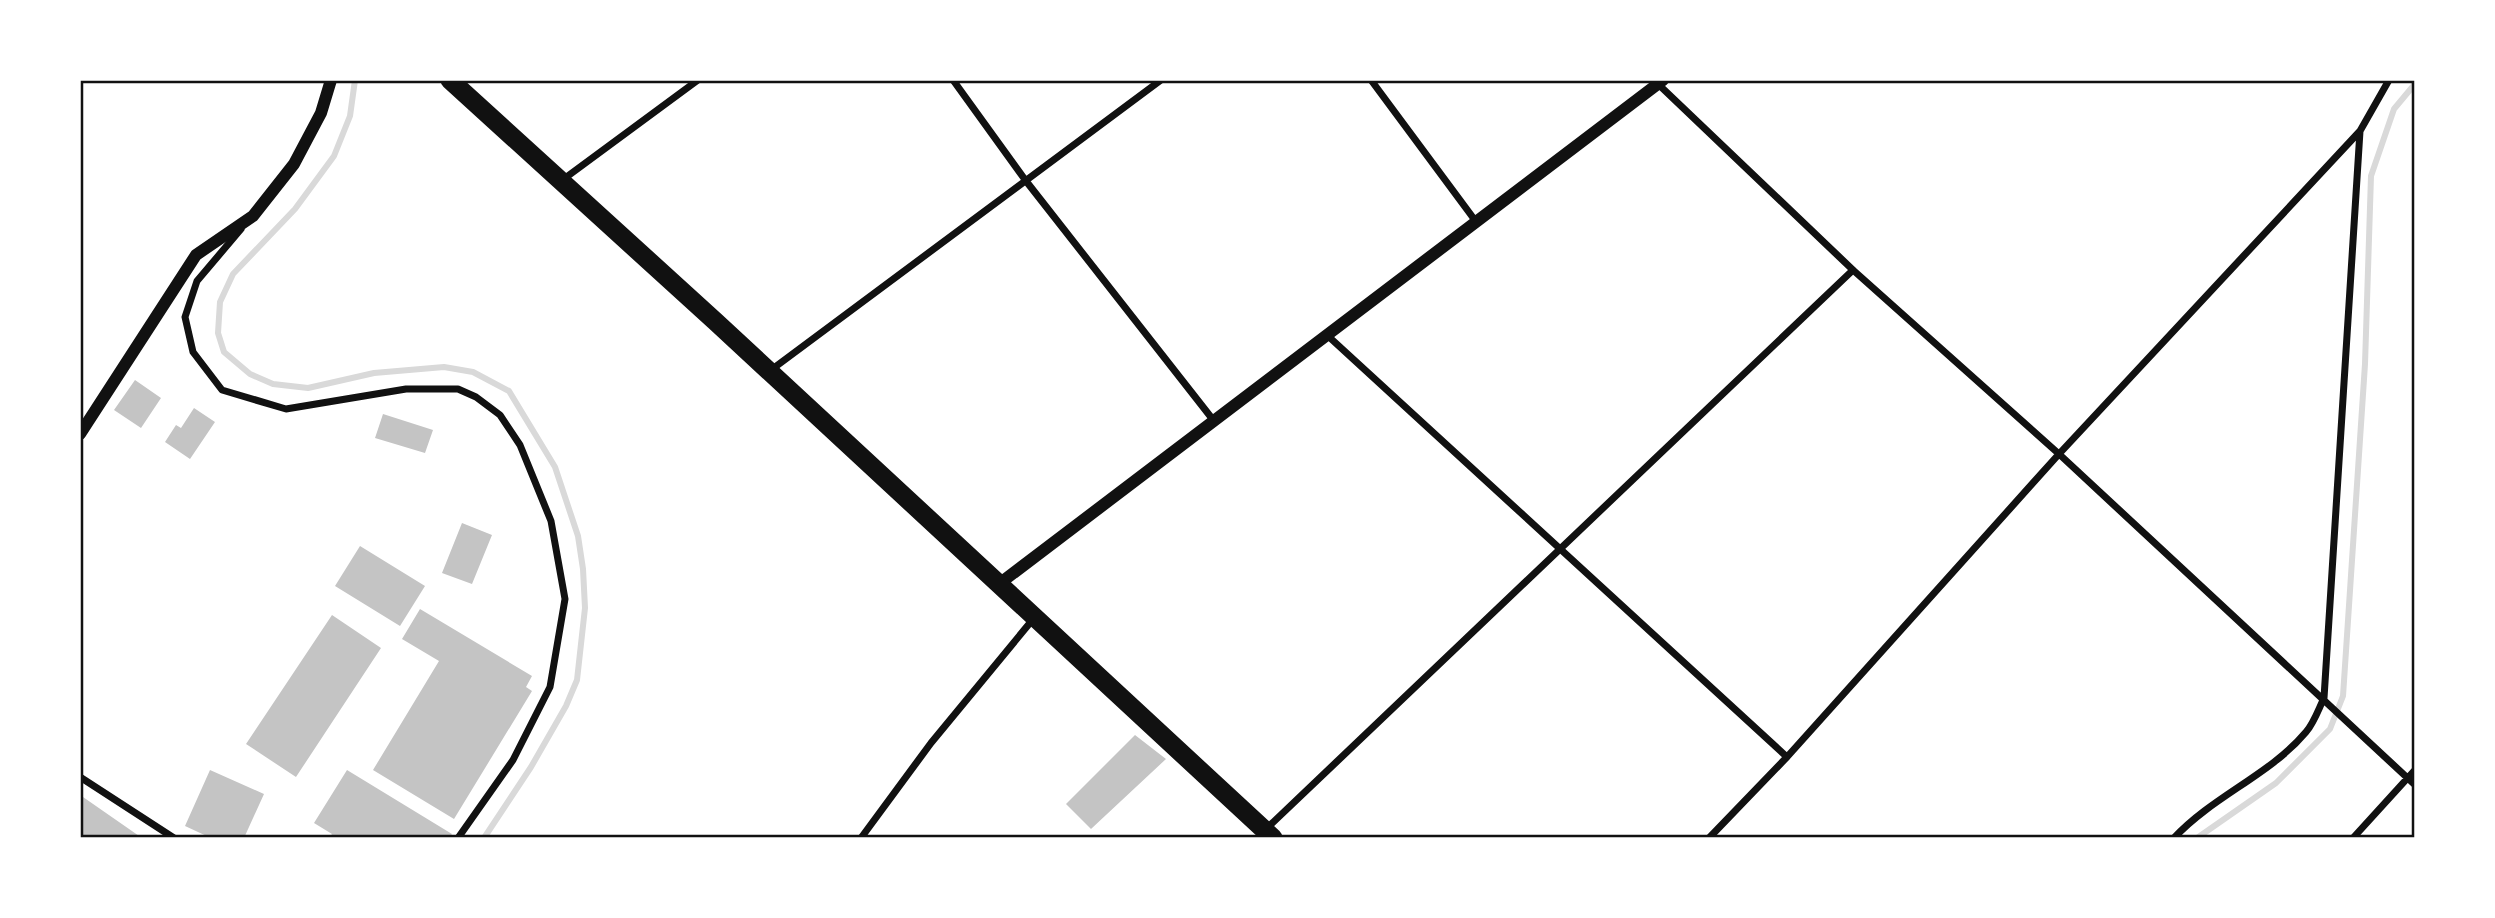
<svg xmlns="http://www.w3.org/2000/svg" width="2495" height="918" viewBox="0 0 2495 918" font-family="'IBM Plex Sans',sans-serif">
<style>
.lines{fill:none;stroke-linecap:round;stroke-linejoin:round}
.stream{stroke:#d9d9d9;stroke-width:6}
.building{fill:#c4c4c4}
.minor{stroke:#111;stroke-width:7}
.tertiary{stroke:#111;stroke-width:12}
.trunk{stroke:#111;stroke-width:19}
.neatline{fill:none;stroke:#111;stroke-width:2.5}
</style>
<rect width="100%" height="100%" fill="#fff"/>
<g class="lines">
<path class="stream" d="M 355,80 L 350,116 L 334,156 L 295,209 L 233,274 L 220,302 L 218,333 L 224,352 L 250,374 L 273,384 L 308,388 L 374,373 L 444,367 L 473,372 L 509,391 L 555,467 L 578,536 L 583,569 L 585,608 L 577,680 L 566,706 L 531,767 L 484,838
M 2197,838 L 2276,783 L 2330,729 L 2343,696 L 2365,364 L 2371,176 L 2394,109 L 2414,85"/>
</g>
<path class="building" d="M 135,380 L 161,398 L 141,428 L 114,410 Z
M 194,408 L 215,422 L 190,459 L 165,442 L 176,425 L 181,428 Z
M 383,414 L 433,430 L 425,453 L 375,438 Z
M 462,523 L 492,535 L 472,584 L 442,573 Z
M 360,546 L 425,586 L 400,626 L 335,586 Z
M 420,609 L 532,676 L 526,687 L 532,691 L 454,819 L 373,770 L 439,661 L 402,639 Z
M 332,615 L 381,648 L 296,777 L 246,744 Z
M 1135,735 L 1166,759 L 1091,829 L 1066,804 Z
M 210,770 L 264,794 L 244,838 L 211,838 L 185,826 Z
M 347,770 L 452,834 L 449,838 L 329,838 L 332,834 L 314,823 Z
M 83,797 L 142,838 L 80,838 Z"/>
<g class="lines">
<path class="minor" d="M 953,80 L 1026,181 L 1214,421
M 1371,80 L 1477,223
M 1658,84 L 1853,270 L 2059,454 L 2414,784
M 561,181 L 698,80
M 241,229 L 197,281 L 185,317 L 193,352 L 222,390 L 286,409 L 406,389 L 458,389 L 476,397 L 500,415 L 520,445 L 551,521 L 565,599 L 550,687 L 513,760 L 458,838
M 1328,336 L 1787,757
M 771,370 L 1161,80
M 80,777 L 174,838
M 1265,830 L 1853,270
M 861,838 L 931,743 L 1034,618
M 1709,838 L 1787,757 L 2059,454 L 2360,131
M 2174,838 C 2213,796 2270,775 2306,732 C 2314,723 2319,708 2324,698 L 2360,131 L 2389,80
M 2353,838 L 2414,771"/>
<path class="tertiary" d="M 80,434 L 196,255 L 253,216 L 294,164 L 321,113 L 331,80
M 999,584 L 1663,80"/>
<path class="trunk" d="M 450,80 L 716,322 L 1273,838"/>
</g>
<rect width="2495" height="918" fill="none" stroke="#ffffff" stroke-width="164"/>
<rect x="82" y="82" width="2331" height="754" class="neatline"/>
</svg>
